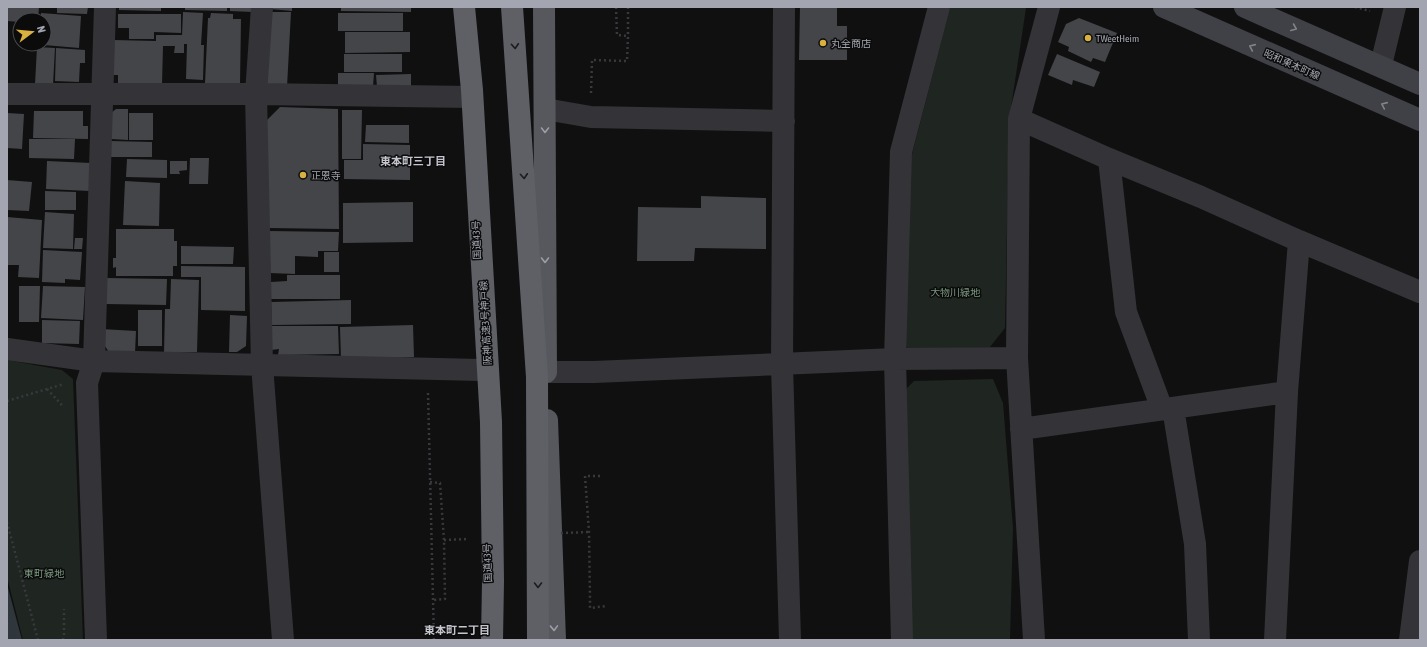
<svg xmlns="http://www.w3.org/2000/svg" width="1427" height="647" viewBox="0 0 1427 647" font-family="'Asap Condensed','Noto Sans JP',sans-serif">
<style>
.green{fill:#1f2520}
.water{fill:#2f363c}
.building{fill:#444549}
.lines{fill:none;stroke-linecap:round;stroke-linejoin:round}
.path{stroke:#38393d;stroke-width:2.5;stroke-dasharray:2 3;stroke-linecap:butt}
.minor{stroke:#343438;stroke-width:22}
.secondary{stroke:#404146;stroke-width:22}
.trunk{stroke:#56585d;stroke-width:22}
.path-bridge{stroke:#38393d;stroke-width:2.5;stroke-dasharray:2 3;stroke-linecap:butt}
.motorway-bridge{stroke:#5e6066;stroke-width:22}
.oneway{stroke:#80838b}
.oneway2{stroke:#1c1c1e}
.oneway3{stroke:#9b9ea8}
.poi-dot{fill:#d9b141;stroke:#0b0b0c;stroke-width:1.5}
.labels{text-anchor:middle;stroke-width:3;stroke-linejoin:round;paint-order:stroke}
.poi-label{font-size:10px;fill:#a3a6b0;stroke:#0b0b0c;text-anchor:start}
.street-label{font-size:10px;fill:#a3a6b0;stroke:#0b0b0c}
.park-label{font-size:10px;fill:#7c9980;stroke:#0b0b0c}
.neighbourhood-label{font-size:11px;font-weight:bold;fill:#c4c5cd;stroke:#0b0b0c}
</style>
<rect width="100%" height="100%" fill="#101011"/>
<path class="green" d="M 950,7 L 1026,8 L 1009,121 L 1005,328 L 990,347 L 909,350 L 903,342 L 908,170 Z
M 7,360 L 62,370 L 73,379 L 83,640 L 23,640 L 7,577 Z
M 993,379 L 1003,403 L 1013,528 L 1010,640 L 912,640 L 903,392 L 914,381 Z"/>
<path class="water" d="M 7,584 L 22,640 L 7,640 Z"/>
<path class="building" d="M 7,7 L 39,7 L 38,20 L 20,20 L 20,22 L 7,21 Z
M 57,7 L 88,7 L 87,14 L 57,13 Z
M 119,7 L 161,7 L 161,11 L 119,10 Z
M 185,7 L 227,7 L 227,11 L 185,10 Z
M 230,7 L 254,7 L 253,12 L 230,11 Z
M 271,7 L 292,7 L 292,11 L 270,9 Z
M 341,7 L 411,7 L 411,12 L 341,11 Z
M 800,7 L 837,7 L 837,26 L 847,26 L 847,60 L 799,60 Z
M 183,12 L 203,13 L 201,45 L 204,45 L 203,80 L 186,79 L 187,44 L 184,44 L 184,53 L 174,53 L 175,46 L 163,46 L 162,85 L 118,83 L 118,75 L 112,75 L 113,40 L 156,41 L 156,35 L 182,35 Z
M 266,12 L 291,12 L 287,87 L 263,86 Z
M 41,13 L 81,16 L 79,48 L 44,45 L 44,20 L 41,20 Z
M 211,13 L 233,14 L 233,19 L 241,19 L 240,84 L 205,83 L 208,18 L 210,18 Z
M 338,13 L 403,13 L 403,31 L 338,31 Z
M 118,14 L 181,14 L 181,33 L 154,32 L 154,39 L 129,39 L 129,28 L 118,28 Z
M 1079,18 L 1117,33 L 1105,62 L 1093,58 L 1091,62 L 1068,51 L 1069,47 L 1058,42 L 1066,24 Z
M 345,32 L 410,32 L 410,52 L 345,53 Z
M 37,47 L 55,48 L 53,85 L 35,84 Z
M 56,48 L 85,50 L 85,63 L 80,63 L 79,82 L 55,81 Z
M 344,54 L 402,54 L 402,72 L 344,72 Z
M 1057,54 L 1100,72 L 1094,87 L 1073,80 L 1072,85 L 1048,75 Z
M 338,73 L 374,73 L 373,87 L 338,87 Z
M 411,74 L 411,87 L 377,87 L 376,75 Z
M 280,107 L 338,109 L 339,229 L 269,228 L 265,122 Z
M 116,109 L 128,109 L 128,140 L 111,139 L 111,113 Z
M 342,110 L 362,110 L 361,159 L 342,159 Z
M 34,111 L 83,111 L 83,126 L 88,126 L 88,139 L 33,138 Z
M 7,113 L 24,114 L 22,149 L 7,148 Z
M 129,113 L 153,113 L 153,140 L 129,140 Z
M 366,125 L 409,125 L 409,143 L 365,142 Z
M 29,139 L 75,139 L 74,159 L 29,158 Z
M 111,141 L 152,142 L 152,157 L 111,157 Z
M 363,144 L 410,145 L 410,180 L 344,179 L 344,160 L 363,160 Z
M 190,158 L 209,158 L 208,184 L 189,184 Z
M 127,159 L 167,160 L 167,178 L 126,177 Z
M 47,161 L 91,163 L 90,191 L 46,189 Z
M 170,161 L 187,161 L 187,170 L 179,171 L 180,174 L 170,174 Z
M 7,180 L 32,182 L 29,211 L 7,210 Z
M 125,181 L 160,183 L 159,226 L 123,225 Z
M 45,191 L 76,192 L 76,210 L 45,210 Z
M 701,196 L 766,198 L 766,249 L 695,248 L 694,261 L 637,261 L 638,207 L 701,208 Z
M 413,202 L 413,242 L 343,243 L 343,203 Z
M 45,212 L 74,214 L 73,249 L 43,248 Z
M 7,217 L 42,220 L 39,278 L 18,277 L 19,265 L 7,265 Z
M 116,229 L 174,229 L 174,241 L 177,241 L 177,266 L 173,266 L 173,276 L 116,276 L 116,267 L 113,268 L 113,258 L 116,258 Z
M 269,231 L 339,232 L 338,251 L 318,251 L 318,257 L 295,256 L 295,274 L 269,273 Z
M 75,238 L 83,238 L 82,249 L 74,249 Z
M 181,246 L 234,247 L 233,264 L 181,264 Z
M 43,250 L 82,252 L 80,280 L 65,279 L 65,283 L 42,282 Z
M 324,252 L 339,252 L 339,272 L 324,272 Z
M 181,266 L 245,267 L 245,311 L 201,310 L 201,277 L 181,277 Z
M 287,275 L 340,275 L 340,299 L 271,299 L 271,282 L 287,281 Z
M 106,278 L 167,279 L 166,305 L 106,304 Z
M 171,279 L 199,280 L 197,352 L 164,352 L 165,309 L 170,309 Z
M 19,286 L 40,286 L 39,322 L 19,322 Z
M 43,286 L 85,287 L 83,320 L 41,318 Z
M 351,300 L 351,324 L 272,325 L 271,302 Z
M 138,310 L 162,310 L 162,346 L 138,346 Z
M 230,315 L 247,316 L 246,346 L 237,352 L 229,352 Z
M 42,320 L 80,321 L 79,344 L 42,343 Z
M 413,325 L 414,357 L 341,359 L 340,327 Z
M 270,326 L 338,326 L 339,354 L 278,355 L 279,349 L 271,350 Z
M 101,329 L 136,331 L 135,353 L 109,352 L 100,339 Z"/>
<g class="lines">
<path class="path" d="M 616,7 L 617,35 L 628,36
M 1355,7 L 1370,11
M 591,93 L 592,60 L 627,61 L 628,36 L 628,7
M 47,389 L 61,404 L 62,407
M 428,393 L 434,640
M 7,401 L 64,384
M 600,476 L 585,476 L 589,532 L 590,600 L 590,608 L 606,606
M 430,482 L 440,483 L 444,540 L 445,599 L 433,600
M 7,522 L 38,640
M 63,640 L 64,635 L 64,609"/>
<path class="minor" d="M 262,7 L 256,94 L 262,365 L 283,640
M 784,7 L 782,365 L 790,640
M 1381,65 L 1395,7
M 7,94 L 256,94 L 471,97
M 545,109 L 591,117 L 784,121
M 1019,119 L 1109,159 L 1201,197 L 1299,241 L 1420,292
M 1109,159 L 1126,312 L 1162,409
M 7,349 L 94,361 L 481,370
M 546,372 L 594,372 L 895,359 L 1017,358
M 1173,408 L 1195,544 L 1199,640
M 1021,429 L 1287,392
M 96,640 L 87,383 L 94,361 L 105,7
M 902,640 L 895,359 L 901,152 L 939,7
M 1034,640 L 1017,358 L 1019,119 L 1049,7
M 1275,640 L 1287,392 L 1299,241
M 1410,640 L 1420,561"/>
<path class="secondary" d="M 1164,7 L 1420,120
M 1245,7 L 1420,84"/>
<path class="trunk" d="M 544,7 L 546,372
M 547,420 L 555,640"/>
<path class="path-bridge" d="M 561,533 L 589,532
M 444,540 L 469,539"/>
<path class="motorway-bridge" d="M 464,7 L 472,90 L 491,422 L 493,581 L 492,640
M 512,7 L 537,377 L 538,640"/>
</g>
<defs><path id="oneway-chevron" d="M-2-3.5L2.5 0L-2 3.5" fill="none" stroke-width="1.6" stroke-linecap="round" stroke-linejoin="round"/></defs>
<g class="oneway">
<use href="#oneway-chevron" transform="translate(1294 28) rotate(23)"/>
<use href="#oneway-chevron" transform="translate(1252 47) rotate(-156)"/>
<use href="#oneway-chevron" transform="translate(1384 105) rotate(-156)"/>
</g>
<g class="oneway2">
<use href="#oneway-chevron" transform="translate(515 46) rotate(86)"/>
<use href="#oneway-chevron" transform="translate(524 176) rotate(86)"/>
<use href="#oneway-chevron" transform="translate(538 585) rotate(90)"/>
</g>
<g class="oneway3">
<use href="#oneway-chevron" transform="translate(545 130) rotate(90)"/>
<use href="#oneway-chevron" transform="translate(545 260) rotate(90)"/>
<use href="#oneway-chevron" transform="translate(554 628) rotate(88)"/>
</g>
<g class="poi-dot">
<circle cx="1088" cy="38" r="4"/>
<circle cx="823" cy="43" r="4"/>
<circle cx="303" cy="175" r="4"/>
</g>
<g class="labels">
<g class="poi-label">
<text x="1096" y="42">TWeetHeim</text>
<text x="831" y="47">丸全商店</text>
<text x="311" y="179">正恩寺</text>
</g>
<g class="street-label">
<text transform="translate(1292 64) rotate(24)" y="4">昭和東本町線</text>
<text transform="translate(476 240) rotate(-92)" y="4">国道43号</text>
<text transform="translate(485 323) rotate(-93)" y="4">阪神高速3号神戸線</text>
<text transform="translate(487 563) rotate(-92)" y="4">国道43号</text>
</g>
<g class="park-label">
<text x="955" y="296">大物川緑地</text>
<text x="44" y="577">東町緑地</text>
</g>
<g class="neighbourhood-label">
<text x="413" y="165">東本町三丁目</text>
<text x="457" y="634">東本町二丁目</text>
</g>
</g>
<rect width="1427" height="647" fill="none" stroke="#a3a6b0" stroke-width="16"/>
<g transform="translate(32 32) rotate(74)"><circle r="19" fill="#0b0b0c" stroke="#48494e"/>
<path d="M0-3L7 15L0 10L-7 15Z" fill="#d9b141"/>
<text y="-6" font-size="11" font-weight="bold" text-anchor="middle" fill="#a3a6b0">N</text>
</g>
</svg>
